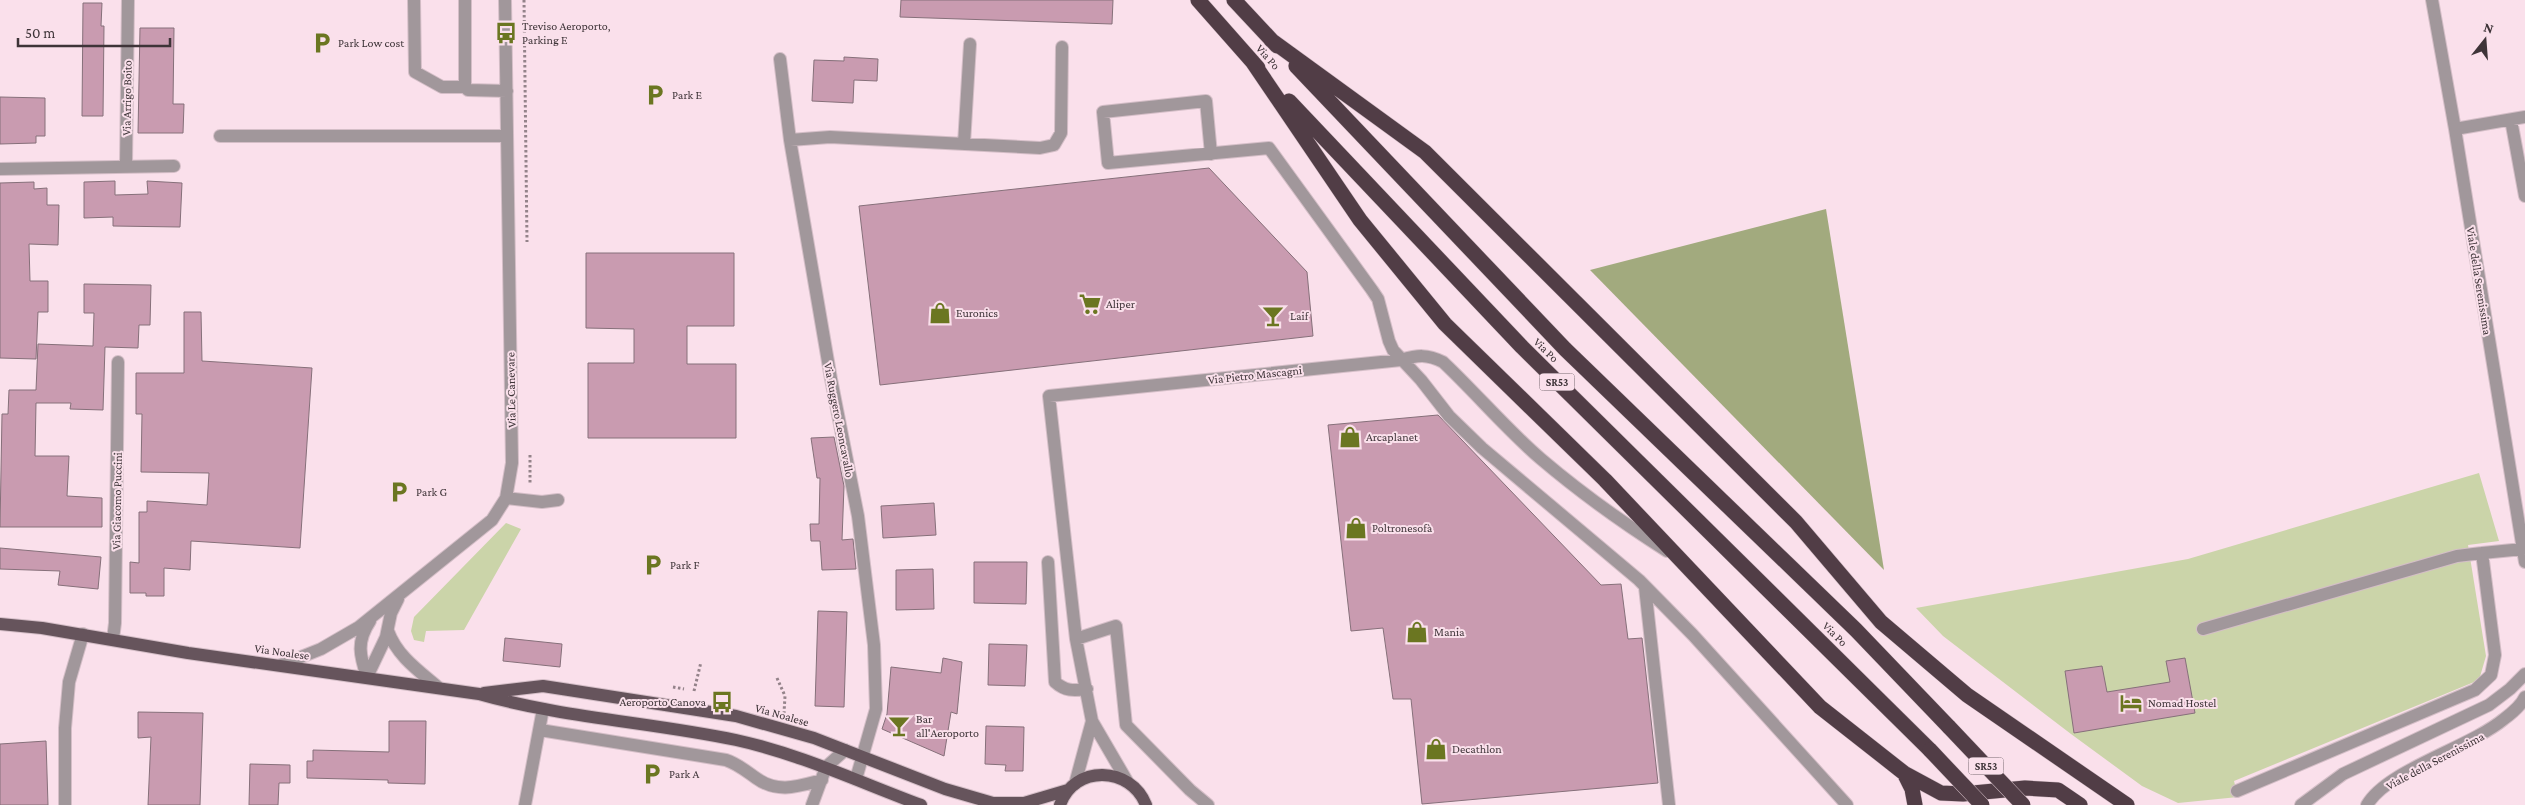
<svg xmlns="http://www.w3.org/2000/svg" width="2525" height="805" viewBox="0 0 2525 805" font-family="'Crimson Pro',serif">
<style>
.green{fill:#cbd4a9}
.forest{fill:#a2aa7e}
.building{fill:#c99bb0;stroke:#86707a}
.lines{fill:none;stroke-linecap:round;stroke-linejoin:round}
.minor-casing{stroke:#d4bec7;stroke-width:14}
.major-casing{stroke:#d4bec7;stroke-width:14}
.highway-casing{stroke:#d4bec7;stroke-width:16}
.path{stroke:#94838a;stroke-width:3;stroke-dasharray:2.5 2.5;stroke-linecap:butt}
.minor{stroke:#a1979b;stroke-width:12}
.major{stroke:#66545c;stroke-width:12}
.highway{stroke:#513d46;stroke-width:15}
.highway-bridge-casing{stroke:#d4bec7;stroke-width:16;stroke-linecap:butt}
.highway-bridge{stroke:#513d46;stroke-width:15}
.labels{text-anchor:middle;stroke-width:4;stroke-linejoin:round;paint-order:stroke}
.shield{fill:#fae0eb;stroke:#76686e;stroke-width:1}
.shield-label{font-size:11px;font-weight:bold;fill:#3e3438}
.poi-label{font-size:12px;fill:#3e3438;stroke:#fae0eb;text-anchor:start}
.street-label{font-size:12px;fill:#3e3438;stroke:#fae0eb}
</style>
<rect width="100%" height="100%" fill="#fae0eb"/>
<path class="green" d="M 2479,473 L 2499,541 L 2468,545 L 2486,656 L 2479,680 L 2234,781 L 2238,797 L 2178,803 L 2142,786 L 2071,734 L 1943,636 L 1916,608 L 2188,559 Z
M 506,523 L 521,529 L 464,630 L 426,631 L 424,642 L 414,640 L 411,631 L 414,617 Z"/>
<path class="forest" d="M 1826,209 L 1884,570 L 1590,270 Z"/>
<path class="building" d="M 901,0 L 1113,0 L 1112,24 L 900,17 Z
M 83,3 L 102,3 L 101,26 L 104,26 L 103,116 L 82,116 Z
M 140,28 L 174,28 L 173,104 L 184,104 L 183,133 L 138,133 Z
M 844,57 L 878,59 L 877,81 L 854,80 L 853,103 L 812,101 L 814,60 L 844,61 Z
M 0,97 L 45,98 L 45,136 L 36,136 L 36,143 L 0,144 Z
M 1209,168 L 1307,272 L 1313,336 L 880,385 L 859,206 Z
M 115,181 L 115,195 L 148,194 L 147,181 L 182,183 L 180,227 L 113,226 L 113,217 L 84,218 L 84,182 Z
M 34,182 L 34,189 L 47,188 L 47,205 L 59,205 L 58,245 L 29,244 L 30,281 L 48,281 L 48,312 L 38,312 L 36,359 L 0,358 L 0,183 Z
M 586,253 L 734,253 L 734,326 L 687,326 L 687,364 L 736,364 L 736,438 L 588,438 L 588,363 L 634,363 L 634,329 L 586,328 Z
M 84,284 L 151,285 L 150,325 L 139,325 L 138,348 L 105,347 L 103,410 L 70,409 L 71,403 L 36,403 L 35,456 L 69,456 L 67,496 L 102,498 L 102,527 L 0,527 L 2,414 L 8,414 L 9,390 L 36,390 L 38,344 L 93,346 L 94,313 L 84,313 Z
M 184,312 L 201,312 L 202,361 L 312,368 L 300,548 L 191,541 L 190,570 L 164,568 L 164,596 L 146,596 L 146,593 L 130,593 L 130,562 L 139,563 L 139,512 L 147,512 L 147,501 L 207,505 L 209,473 L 141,472 L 142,414 L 136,414 L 136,373 L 184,373 Z
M 1438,415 L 1601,585 L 1621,584 L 1628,639 L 1642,638 L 1658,783 L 1422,804 L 1411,699 L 1393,699 L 1383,628 L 1351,631 L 1328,425 Z
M 834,437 L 844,486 L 842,540 L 853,539 L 856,569 L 822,570 L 820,541 L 811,541 L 810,524 L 819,524 L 820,478 L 817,478 L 811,438 Z
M 934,503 L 936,535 L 883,538 L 881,506 Z
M 0,548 L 101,557 L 98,589 L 58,585 L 60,571 L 0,569 Z
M 974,562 L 1027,562 L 1026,604 L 974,603 Z
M 933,569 L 934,609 L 896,610 L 896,570 Z
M 818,611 L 847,612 L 844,707 L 815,706 Z
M 505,638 L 562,644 L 560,667 L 503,661 Z
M 989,644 L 1027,645 L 1025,686 L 988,685 Z
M 943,658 L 962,662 L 957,714 L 951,712 L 944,756 L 882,729 L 887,714 L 891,667 L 941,673 Z
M 2185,658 L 2195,713 L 2074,733 L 2065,671 L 2102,666 L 2107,692 L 2170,682 L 2166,661 Z
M 138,712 L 203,713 L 200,805 L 148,805 L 151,737 L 138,738 Z
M 389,721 L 426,721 L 425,784 L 388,783 L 388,780 L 307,778 L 307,761 L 313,761 L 313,750 L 389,752 Z
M 986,726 L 1024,727 L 1023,771 L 1005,771 L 1006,765 L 985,764 Z
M 46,741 L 48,805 L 0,805 L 0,744 Z
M 250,764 L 290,765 L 290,783 L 279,783 L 278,805 L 249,805 Z"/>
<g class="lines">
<g class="minor-casing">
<path id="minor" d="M 414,0 L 415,72 L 442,87 L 465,87
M 465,0 L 465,87 L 468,90 L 507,91
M 2432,0 L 2455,129 L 2525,562
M 780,59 L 790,140 L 831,379 L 858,516 L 874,645 L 876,709 L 856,779
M 2511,120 L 2525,196
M 2455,129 L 2525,117
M 220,136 L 507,136
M 790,140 L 830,137 L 1040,148 L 1054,145 L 1061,133 L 1062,47
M 964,144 L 970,44
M 1211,154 L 1206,101 L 1103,112 L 1108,163 L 1269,148 L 1372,290 L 1378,299 L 1389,341 L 1393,350 L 1421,380 L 1449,416 L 1482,448 L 1639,580 L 1693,635 L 1847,805
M 126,166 L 128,0
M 0,169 L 174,166
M 506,498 L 542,502 L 558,500
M 1048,562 L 1055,682 C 1065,691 1073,691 1087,689
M 1645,587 L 1669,805
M 2203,629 L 2457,556 L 2482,553
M 388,631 C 397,656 419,671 439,688
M 113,639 L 115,623 L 118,362
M 1076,639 L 1116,626 L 1126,725 L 1190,790 L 1208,805
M 281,665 L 321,649 L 359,627 L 492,520 L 506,498 L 512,463 L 505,0
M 367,677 L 386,637 L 391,613 L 398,599
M 367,677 C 360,656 356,642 370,621
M 540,730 L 726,760 C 738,764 746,771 756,778 C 778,794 799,786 822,780
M 1127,781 L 1092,721 L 1076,639 L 1049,396 L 1401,360 C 1418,355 1427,354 1443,362 C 1476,393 1506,429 1541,459 C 1581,493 1623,523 1667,551
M 1075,784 L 1092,721
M 2237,791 L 2475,690 L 2491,675 L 2495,655 L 2482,553 L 2523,549
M 65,805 L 65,728 L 69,682 L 83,634
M 525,805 L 543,709
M 812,805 L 826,767 L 845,750
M 2301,805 L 2343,774 L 2489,705 L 2510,689 L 2525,674
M 2367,805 C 2387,770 2469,748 2504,719 C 2512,713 2521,706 2525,697"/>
</g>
<g class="major-casing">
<path id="major" d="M 0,624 L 42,628 L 188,653 L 479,694 C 563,718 650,722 736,740 C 800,754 859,782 921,805
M 484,693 L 543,686 L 736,716 L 814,738 L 945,789 L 993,803 L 1024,803 L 1068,790
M 1060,805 C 1074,764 1131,766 1146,805"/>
</g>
<g class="highway-casing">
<path id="highway" d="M 1198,0 L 1258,68
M 1234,0 L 1277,46
M 1271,40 L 1425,152 L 1796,522 L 1881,622 L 1967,695 L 2127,805
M 1252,61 L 1360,220 L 1445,324 L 1605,480 L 1820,707 L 1904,773 L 1941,793 L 1963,794 L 2025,788 L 2058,790 L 2080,805
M 1296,66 L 1565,349 L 1856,630 L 1949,727
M 1289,101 L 1522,347 L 1930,750
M 1904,773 L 1912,789 L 1915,805"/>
</g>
<path class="path" d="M 524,0 L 527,242
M 530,455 L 530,484
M 777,678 L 785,696 L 784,713
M 673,687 L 684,689
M 694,691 L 701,662"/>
<use href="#minor" class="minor"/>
<use href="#major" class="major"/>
<use href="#highway" class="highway"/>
<g class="highway-bridge-casing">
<path id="highway-bridge" d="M 1949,727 L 2023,805
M 1930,750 L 1982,805"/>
</g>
<use href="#highway-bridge" class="highway-bridge"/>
</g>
<defs>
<g id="bus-bare" transform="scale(1.725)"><path d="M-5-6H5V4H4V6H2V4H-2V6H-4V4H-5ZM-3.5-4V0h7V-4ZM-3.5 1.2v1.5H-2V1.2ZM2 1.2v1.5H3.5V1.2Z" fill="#6b7621" stroke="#fae0eb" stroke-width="2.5" paint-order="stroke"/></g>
<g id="parking-bare" transform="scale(1.725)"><path d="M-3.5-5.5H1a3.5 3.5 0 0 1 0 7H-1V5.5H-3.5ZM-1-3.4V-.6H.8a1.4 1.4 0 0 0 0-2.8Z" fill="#6b7621" stroke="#fae0eb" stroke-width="2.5" paint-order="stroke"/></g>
<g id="supermarket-bare" transform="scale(1.725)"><path d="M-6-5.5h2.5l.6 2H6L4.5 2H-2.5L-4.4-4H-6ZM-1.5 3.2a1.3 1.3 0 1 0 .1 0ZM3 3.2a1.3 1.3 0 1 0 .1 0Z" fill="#6b7621" stroke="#fae0eb" stroke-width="2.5" paint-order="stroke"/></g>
<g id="shop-bare" transform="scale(1.725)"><path d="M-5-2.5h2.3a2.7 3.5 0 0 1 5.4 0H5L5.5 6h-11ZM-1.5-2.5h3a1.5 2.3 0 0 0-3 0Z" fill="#6b7621" stroke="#fae0eb" stroke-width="2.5" paint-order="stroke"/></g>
<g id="bar-bare" transform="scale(1.725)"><path d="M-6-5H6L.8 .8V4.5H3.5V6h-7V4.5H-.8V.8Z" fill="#6b7621" stroke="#fae0eb" stroke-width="2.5" paint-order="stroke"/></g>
<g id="hotel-bare" transform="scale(1.725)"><path d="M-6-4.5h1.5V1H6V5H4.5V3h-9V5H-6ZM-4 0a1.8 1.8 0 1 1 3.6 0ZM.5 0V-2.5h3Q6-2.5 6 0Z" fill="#6b7621" stroke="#fae0eb" stroke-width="2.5" paint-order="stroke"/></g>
</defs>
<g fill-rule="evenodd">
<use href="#bus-bare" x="506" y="33"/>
<use href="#parking-bare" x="322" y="43"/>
<use href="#parking-bare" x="655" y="95"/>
<use href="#supermarket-bare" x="1090" y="304"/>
<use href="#shop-bare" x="940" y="313"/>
<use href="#bar-bare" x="1273" y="316"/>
<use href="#shop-bare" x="1350" y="437"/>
<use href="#parking-bare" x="399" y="492"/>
<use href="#shop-bare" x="1356" y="528"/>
<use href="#parking-bare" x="653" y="565"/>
<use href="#shop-bare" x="1417" y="632"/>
<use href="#bus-bare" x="722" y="702"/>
<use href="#hotel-bare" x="2131" y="703"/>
<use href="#bar-bare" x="899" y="726"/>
<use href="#shop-bare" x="1436" y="749"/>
<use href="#parking-bare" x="652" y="774"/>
</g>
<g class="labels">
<g class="shield">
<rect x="1539.5" y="373.5" width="35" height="17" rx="4"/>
<rect x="1968.5" y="757.5" width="35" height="17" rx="4"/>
</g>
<g class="shield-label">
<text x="1557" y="386">SR53</text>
<text x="1986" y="770">SR53</text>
</g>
<g class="poi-label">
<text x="522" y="30">Treviso Aeroporto,<tspan x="522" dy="14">Parking E</tspan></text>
<text x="338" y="47">Park Low cost</text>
<text x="672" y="99">Park E</text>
<text x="1106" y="308">Aliper</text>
<text x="956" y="317">Euronics</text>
<text x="1290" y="320">Laif</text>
<text x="1366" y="441">Arcaplanet</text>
<text x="416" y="496">Park G</text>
<text x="1372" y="532">Poltronesofà</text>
<text x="670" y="569">Park F</text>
<text x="1434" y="636">Mania</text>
<text x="706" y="706" text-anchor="end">Aeroporto Canova</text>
<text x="2148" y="707">Nomad Hostel</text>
<text x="916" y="723">Bar<tspan x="916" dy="14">all'Aeroporto</tspan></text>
<text x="1452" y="753">Decathlon</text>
<text x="669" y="778">Park A</text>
</g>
<g class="street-label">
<text transform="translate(1268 57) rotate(48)" y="4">Via Po</text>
<text transform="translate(127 98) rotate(-89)" y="4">Via Arrigo Boito</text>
<text transform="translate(2479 281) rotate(81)" y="4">Viale della Serenissima</text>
<text transform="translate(1546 350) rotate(44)" y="4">Via Po</text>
<text transform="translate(1255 375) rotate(-6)" y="4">Via Pietro Mascagni</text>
<text transform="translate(511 390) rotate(-91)" y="4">Via Le Canevare</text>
<text transform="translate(839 420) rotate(79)" y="4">Via Ruggero Leoncavallo</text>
<text transform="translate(117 501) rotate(-89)" y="4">Via Giacomo Puccini</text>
<text transform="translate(1835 634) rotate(45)" y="4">Via Po</text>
<text transform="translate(282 652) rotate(8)" y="4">Via Noalese</text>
<text transform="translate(782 715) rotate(16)" y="4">Via Noalese</text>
<text transform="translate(2435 761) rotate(-28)" y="4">Viale della Serenissima</text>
</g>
</g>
<g transform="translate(2485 40) rotate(17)" stroke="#fae0eb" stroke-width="4" paint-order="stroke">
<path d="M0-4L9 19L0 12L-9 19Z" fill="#3e3438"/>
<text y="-8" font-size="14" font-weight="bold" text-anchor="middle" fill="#3e3438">N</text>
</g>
<path d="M18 38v8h152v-8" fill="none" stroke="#3e3438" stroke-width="2.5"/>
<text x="25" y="38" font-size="15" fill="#3e3438" stroke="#fae0eb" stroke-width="4" paint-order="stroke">50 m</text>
</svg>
